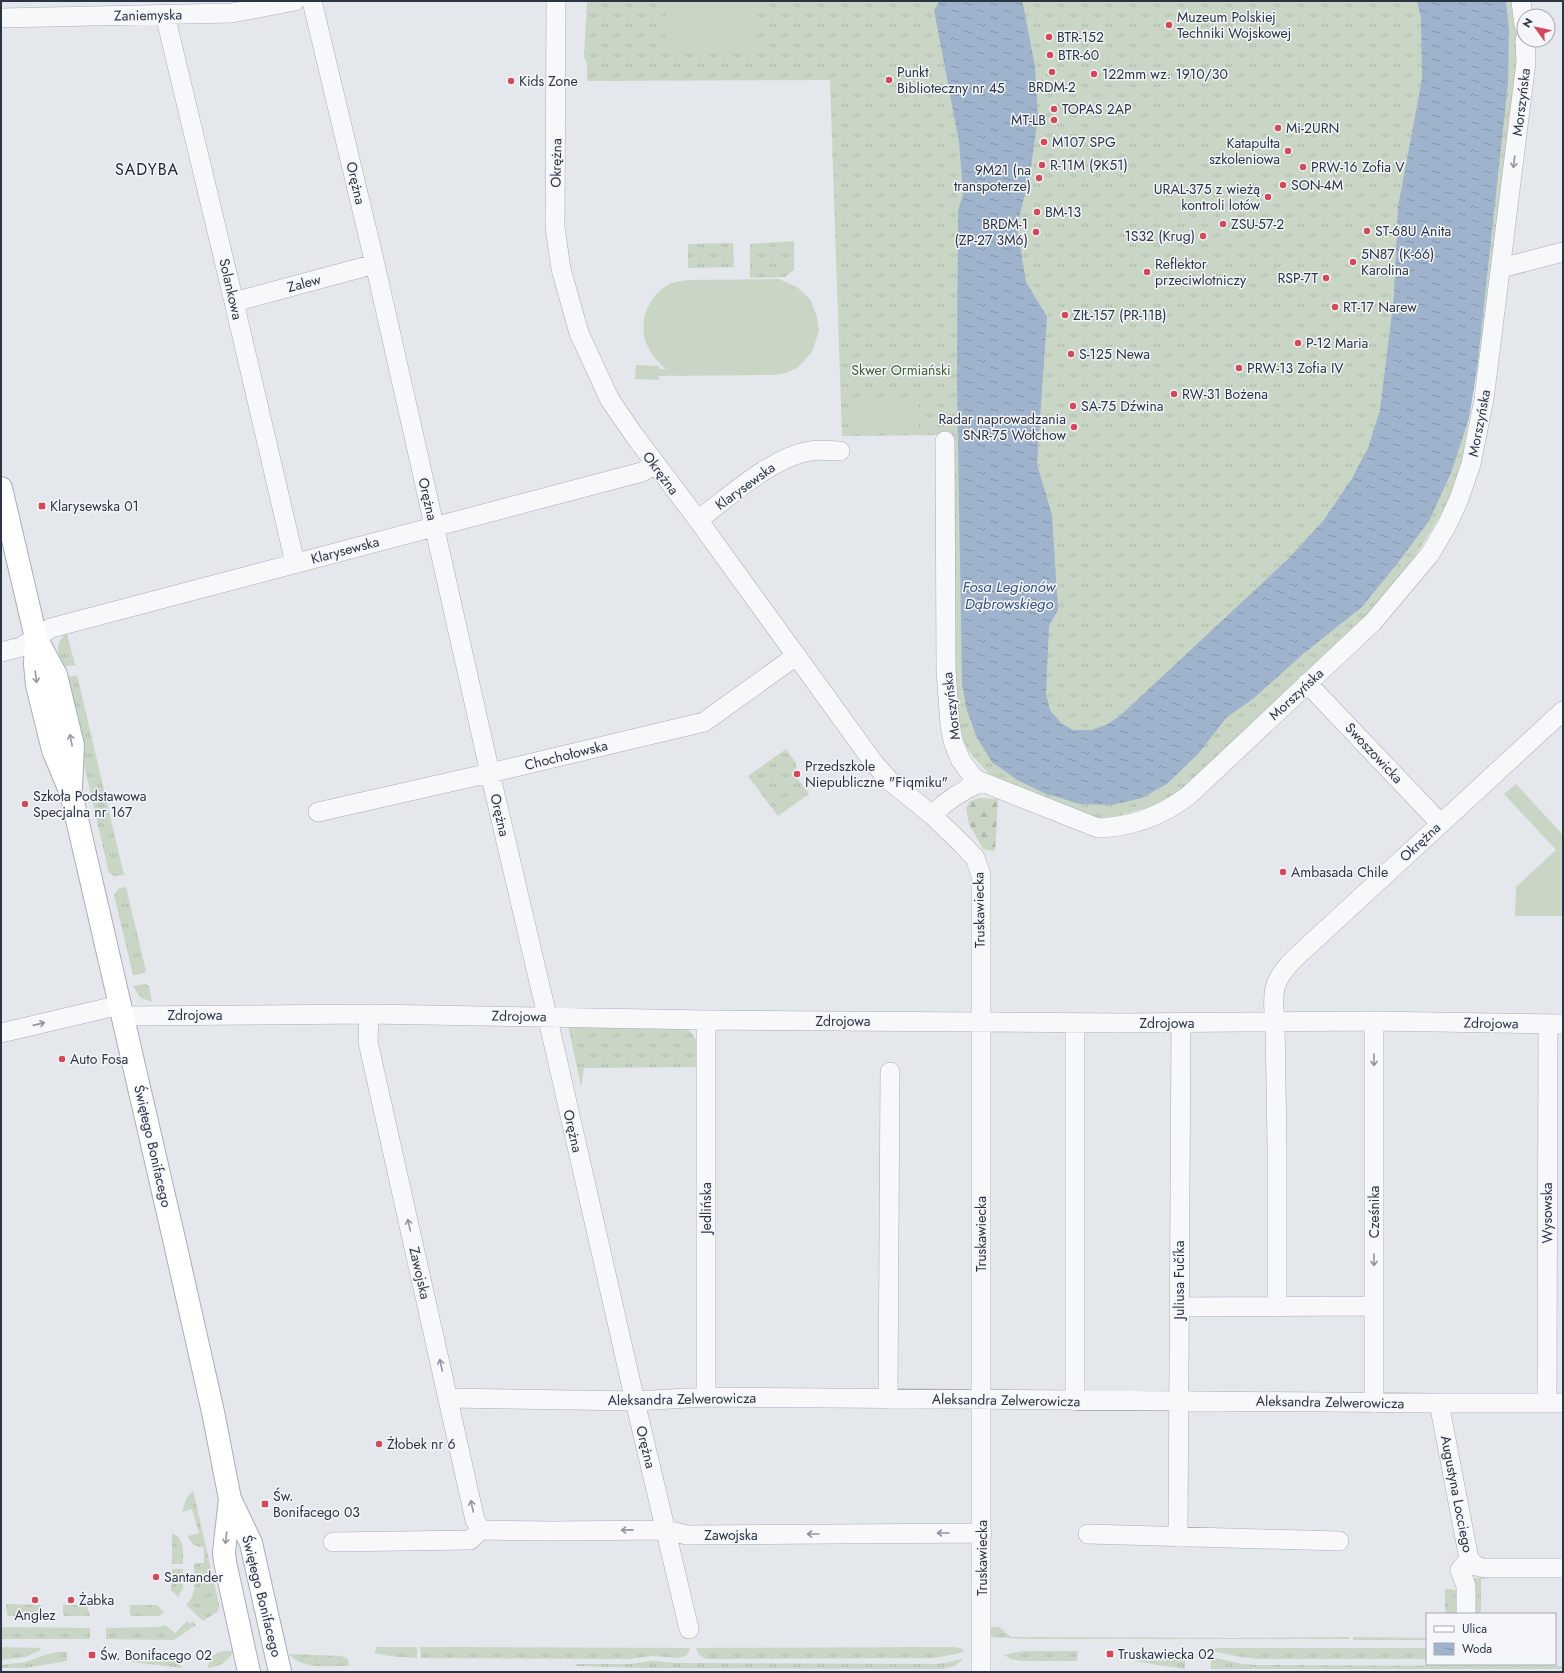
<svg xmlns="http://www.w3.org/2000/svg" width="1564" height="1673" viewBox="0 0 1564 1673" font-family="Jost,sans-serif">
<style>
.grass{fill:url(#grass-tufts)}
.forest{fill:url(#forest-firs)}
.pitch{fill:#c9d6c5}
.water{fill:url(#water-ripples)}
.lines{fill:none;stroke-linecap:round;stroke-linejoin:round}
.street-casing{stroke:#a9aeb7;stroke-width:20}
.secondary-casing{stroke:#a9aeb7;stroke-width:24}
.street{stroke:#f7f8fa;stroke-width:19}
.secondary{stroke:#fff;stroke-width:22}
.oneway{stroke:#9196a0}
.oneway2{stroke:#959aa2}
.poi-dot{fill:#d1495b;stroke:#f4f6f9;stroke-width:1.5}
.labels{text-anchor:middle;stroke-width:3;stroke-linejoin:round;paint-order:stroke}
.street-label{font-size:14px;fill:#2b3445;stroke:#f4f6f9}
.poi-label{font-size:14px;fill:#2b3445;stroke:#f4f6f9;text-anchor:start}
.park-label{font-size:14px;fill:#3f6138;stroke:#f4f6f9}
.water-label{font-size:15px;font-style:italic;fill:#34527a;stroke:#f4f6f9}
.quarter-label{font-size:16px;letter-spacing:1px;fill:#1d2536;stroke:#f4f6f9}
</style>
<defs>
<pattern id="grass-tufts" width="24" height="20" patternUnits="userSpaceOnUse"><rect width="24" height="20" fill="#c9d6c5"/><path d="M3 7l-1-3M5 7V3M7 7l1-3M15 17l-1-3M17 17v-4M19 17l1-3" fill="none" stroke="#adb8ab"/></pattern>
<pattern id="forest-firs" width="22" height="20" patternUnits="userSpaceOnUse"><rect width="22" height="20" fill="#c9d6c5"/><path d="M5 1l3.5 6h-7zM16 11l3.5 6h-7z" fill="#adb8ab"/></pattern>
<pattern id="water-ripples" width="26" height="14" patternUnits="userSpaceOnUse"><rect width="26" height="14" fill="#9fb4cc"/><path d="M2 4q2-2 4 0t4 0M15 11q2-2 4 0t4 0" fill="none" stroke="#8293a7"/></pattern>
</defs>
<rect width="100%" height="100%" fill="#e4e7ec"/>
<path class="grass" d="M 587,1 L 1514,1 L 1519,38 L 1519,66 L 1490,288 L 1460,473 L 1448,503 L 1403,576 L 1370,615 L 1189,785 L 1162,804 L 1101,820 L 1088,817 L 989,774 L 970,753 L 961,737 L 956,720 L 953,435 L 842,436 L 830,80 L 587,81 L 587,63 L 584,57 Z
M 794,241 L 794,270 L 785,277 L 750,278 L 750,244 Z
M 733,243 L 734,267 L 688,268 L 688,244 Z
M 67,634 L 75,665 L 62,667 C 59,655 53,642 67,634 Z
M 77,675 L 124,875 L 115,876 L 109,873 L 64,678 Z
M 786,749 L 796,763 L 797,778 L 809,794 L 778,816 L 748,776 Z
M 126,887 L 146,971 L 144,973 L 133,975 L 114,895 L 119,888 Z
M 145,984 L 149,986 L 152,1002 L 141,998 L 133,986 Z
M 568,1025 L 686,1029 C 701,1036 697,1053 698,1067 L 584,1068 L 581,1087 Z
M 193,1490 L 219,1604 L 218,1611 L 203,1621 L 186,1605 C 197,1595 195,1579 194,1565 L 196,1563 L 204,1563 L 204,1547 C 195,1546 192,1546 188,1536 L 199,1533 L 192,1509 L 182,1512 L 186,1499 Z
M 172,1533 C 185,1538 183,1551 183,1564 L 172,1564 Z
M 172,1569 L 183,1569 L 183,1588 L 178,1597 L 171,1590 Z
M 1472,1578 L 1494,1578 L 1481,1579 L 1481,1614 L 1473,1614 Z
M 1445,1589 L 1458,1590 L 1459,1614 L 1445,1614 Z
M 6,1604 L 41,1605 L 40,1614 L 39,1616 L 8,1616 L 7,1614 Z
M 63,1605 L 85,1605 L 87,1606 L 90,1616 L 65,1616 L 63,1614 Z
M 130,1605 L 157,1605 L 164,1612 L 158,1616 L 131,1616 L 130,1614 Z
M 187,1621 L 190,1624 L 193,1621 L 196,1625 L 174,1640 L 106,1639 L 106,1628 L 158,1627 L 165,1625 L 175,1633 Z
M 1,1627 L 90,1628 L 90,1639 L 1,1639 Z
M 989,1627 L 999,1627 L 1011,1637 L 1233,1638 L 1349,1637 L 1349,1639 L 1031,1639 L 990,1637 Z
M 1353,1637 L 1427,1638 L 1427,1640 L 1353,1640 Z
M 1,1647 L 40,1648 L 41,1650 L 26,1657 L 1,1660 Z
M 377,1647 L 417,1647 L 417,1658 C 403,1657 389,1657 375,1653 L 375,1650 Z
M 420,1647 L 421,1647 L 690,1648 L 687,1655 L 679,1658 L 653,1656 L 629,1659 L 421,1658 Z
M 939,1647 L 956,1647 L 963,1649 L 963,1652 L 936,1658 L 707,1659 L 699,1655 L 696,1648 Z
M 1215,1648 L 1427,1648 L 1427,1659 L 1257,1659 L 1235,1656 L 1212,1651 Z
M 225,1651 L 233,1651 C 228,1662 219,1667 208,1668 C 209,1657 214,1653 225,1651 Z
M 1023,1651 L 1078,1651 L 1077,1661 L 1020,1661 L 1011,1659 L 1004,1655 Z
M 57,1652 L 67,1652 L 67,1661 L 25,1668 L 1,1668 L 1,1665 L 26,1662 L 45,1655 Z
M 289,1654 L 342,1656 L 348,1659 L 349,1666 C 329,1665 303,1671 289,1654 Z
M 1211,1657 L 1242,1664 L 1257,1665 L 1563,1666 L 1563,1669 L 1211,1669 Z
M 964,1658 L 955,1666 L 941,1669 L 646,1668 L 575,1666 L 576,1664 L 631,1664 L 650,1661 L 679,1663 L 935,1664 L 945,1663 Z
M 1133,1659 L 1185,1659 L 1185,1669 L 1133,1661 Z
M 132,1660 L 177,1661 L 183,1668 L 132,1662 Z"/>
<path class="forest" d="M 979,798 L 998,799 L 995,851 L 983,849 L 969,824 L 966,808 L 970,801 Z"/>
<path class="pitch" d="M 666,1 L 752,2 L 752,54 L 665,53 Z
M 779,279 L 797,287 L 810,299 L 817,317 L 819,331 L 812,352 L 805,360 L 797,368 L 786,373 L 774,375 L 659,376 L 659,380 L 635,379 L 636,365 L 659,366 L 659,369 L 666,369 C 658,362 651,355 647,345 C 637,323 649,294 670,284 C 676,281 682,281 688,280 Z
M 918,398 L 918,432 L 851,434 L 850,400 Z
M 1516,784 L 1563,835 L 1563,916 L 1515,916 L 1516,887 L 1556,850 L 1504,794 Z"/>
<path class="water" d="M 940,1 L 1022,1 L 1023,4 L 1035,67 L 1038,117 L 1031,167 L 1017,228 L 1026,282 L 1047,317 L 1037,464 L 1052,515 L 1058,610 L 1049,626 L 1046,694 L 1050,710 L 1061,723 L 1073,730 L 1092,730 L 1108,724 L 1122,714 L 1287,560 L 1323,521 L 1351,480 L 1368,448 L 1380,410 L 1394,296 L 1398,207 L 1422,79 L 1421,18 L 1417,1 L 1506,1 L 1509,29 L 1508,83 L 1477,369 L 1469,418 L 1451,473 L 1429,521 L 1400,560 L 1362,607 L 1303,654 L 1254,698 L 1226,718 L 1199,753 L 1167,784 L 1142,798 L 1112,805 L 1080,804 L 1044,793 L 1017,780 L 992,762 L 977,738 L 967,711 L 962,684 L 957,382 L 958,211 L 963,194 L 959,142 L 934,10 Z"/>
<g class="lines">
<g class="street-casing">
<path id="street" d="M 312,1 L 375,264 L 490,773 L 556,1054 L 635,1401 L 689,1629
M 556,1 L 555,227 L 561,269 L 579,333 L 610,400 L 634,435 L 698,520 L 874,763 L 890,781 L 932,815 L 963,845 L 975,858 L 981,875 L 981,1672
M 1521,1 L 1524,25
M 165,15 L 234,302 L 295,563
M 1,18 L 232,13 L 295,1
M 1501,268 L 1563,252
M 234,302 L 375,264
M 945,441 L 946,671 L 950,725 L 953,741 L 960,759 L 973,777 L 982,782 L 1098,828 C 1131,827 1161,816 1188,796 L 1373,622 L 1430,554 L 1447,525 L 1459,499 L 1471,464 L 1484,399 L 1526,62 L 1525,40
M 698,520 C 729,497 772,457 810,451 C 819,449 831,451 840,451
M 1,652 L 21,647 L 51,628 L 642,472 L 655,465
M 1307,683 L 1440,823
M 318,812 L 490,773 L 704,722 L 796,656
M 932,815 C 947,800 962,790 982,782
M 369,1014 L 368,1042 L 475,1520 L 481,1530 L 552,1531 L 666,1530 L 687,1535 L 982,1533
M 123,1016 L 369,1014 L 706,1020 L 1125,1023 L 1374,1021 L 1563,1024
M 706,1020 L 706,1397
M 1,1033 L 120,1005
M 1277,1306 L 1277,1145 L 1275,1023 C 1272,991 1272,981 1295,958 L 1563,711
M 1179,1307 L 1374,1306
M 449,1398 L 635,1401 L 706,1397 L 1439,1403 L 1563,1403
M 888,1399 L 890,1072
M 1075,1401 L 1075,1023
M 1547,1402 L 1548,1024
M 1374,1403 L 1374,1021
M 1439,1403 L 1469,1559 C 1475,1567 1480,1568 1490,1568 L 1563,1568
M 1088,1534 L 1339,1541
M 1178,1537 L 1181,1023
M 333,1542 L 470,1540 L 481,1530
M 1466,1614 L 1466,1586 L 1460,1570 L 1469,1559"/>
</g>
<g class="secondary-casing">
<path id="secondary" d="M 1,488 L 36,638 L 35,664 L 37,685 L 53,750 L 71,793 L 174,1239 L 213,1412 L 230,1499 L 251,1543 L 280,1672
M 36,638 L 56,675 L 73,745 L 71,787
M 230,1499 L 224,1552 L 225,1562 L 249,1672"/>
</g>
<use href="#street" class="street"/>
<use href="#secondary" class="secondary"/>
</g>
<defs><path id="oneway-shaft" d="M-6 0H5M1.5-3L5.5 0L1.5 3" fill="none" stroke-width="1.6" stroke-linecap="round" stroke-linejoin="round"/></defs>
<g class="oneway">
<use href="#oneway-shaft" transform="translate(1514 162) rotate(97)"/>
<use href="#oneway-shaft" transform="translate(39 1024) rotate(-13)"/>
<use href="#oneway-shaft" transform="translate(1374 1060) rotate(90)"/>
<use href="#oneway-shaft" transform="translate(409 1225) rotate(-103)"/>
<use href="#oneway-shaft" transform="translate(1374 1260) rotate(90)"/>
<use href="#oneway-shaft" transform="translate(441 1365) rotate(-103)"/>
<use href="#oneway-shaft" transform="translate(472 1506) rotate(-102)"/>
<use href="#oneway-shaft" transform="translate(627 1530) rotate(179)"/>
<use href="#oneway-shaft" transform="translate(943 1533) rotate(180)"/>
<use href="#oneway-shaft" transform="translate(813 1534) rotate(180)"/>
</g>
<g class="oneway2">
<use href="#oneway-shaft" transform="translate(36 677) rotate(82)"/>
<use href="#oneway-shaft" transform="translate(71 740) rotate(-101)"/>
<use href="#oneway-shaft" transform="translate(226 1538) rotate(97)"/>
</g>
<g class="poi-dot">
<circle cx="1169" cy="25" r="4"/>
<circle cx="1049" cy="37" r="4"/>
<circle cx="1050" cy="55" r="4"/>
<circle cx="1052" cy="72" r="4"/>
<circle cx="1094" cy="74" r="4"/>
<circle cx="889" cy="80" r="4"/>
<circle cx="511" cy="81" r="4"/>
<circle cx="1054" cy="109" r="4"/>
<circle cx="1054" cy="120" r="4"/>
<circle cx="1278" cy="128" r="4"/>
<circle cx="1044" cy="142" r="4"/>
<circle cx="1288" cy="151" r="4"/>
<circle cx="1042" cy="165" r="4"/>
<circle cx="1303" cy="167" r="4"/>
<circle cx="1039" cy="178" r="4"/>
<circle cx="1283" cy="185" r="4"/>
<circle cx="1268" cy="197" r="4"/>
<circle cx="1037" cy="212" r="4"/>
<circle cx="1223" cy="224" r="4"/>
<circle cx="1367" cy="231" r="4"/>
<circle cx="1036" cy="232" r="4"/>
<circle cx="1203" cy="236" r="4"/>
<circle cx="1353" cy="262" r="4"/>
<circle cx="1147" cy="272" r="4"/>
<circle cx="1326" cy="278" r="4"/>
<circle cx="1335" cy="307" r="4"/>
<circle cx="1065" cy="315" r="4"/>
<circle cx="1298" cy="343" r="4"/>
<circle cx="1071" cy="354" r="4"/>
<circle cx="1239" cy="368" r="4"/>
<circle cx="1174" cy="394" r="4"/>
<circle cx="1073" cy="406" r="4"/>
<circle cx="1074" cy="427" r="4"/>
<rect x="38" y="502" width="8" height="8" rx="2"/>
<circle cx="797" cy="774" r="4"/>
<circle cx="25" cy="804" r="4"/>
<circle cx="1283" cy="872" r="4"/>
<circle cx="62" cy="1059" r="4"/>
<circle cx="379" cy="1444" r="4"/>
<rect x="261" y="1500" width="8" height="8" rx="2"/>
<circle cx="156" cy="1577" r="4"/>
<circle cx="35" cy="1600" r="4"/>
<circle cx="71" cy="1600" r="4"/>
<rect x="1106" y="1650" width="8" height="8" rx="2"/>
<rect x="88" y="1651" width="8" height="8" rx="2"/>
</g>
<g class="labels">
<g class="street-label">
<text transform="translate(148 15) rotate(-1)" y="5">Zaniemyska</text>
<text transform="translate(1521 102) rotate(-83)" y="5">Morszyńska</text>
<text transform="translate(556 163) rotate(-89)" y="5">Okrężna</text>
<text transform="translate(356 183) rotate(77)" y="5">Orężna</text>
<text transform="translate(304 283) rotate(-15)" y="5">Zalew</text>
<text transform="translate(231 289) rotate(77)" y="5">Solankowa</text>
<text transform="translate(1479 423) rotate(-79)" y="5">Morszyńska</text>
<text transform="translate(661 473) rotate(53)" y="5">Okrężna</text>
<text transform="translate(745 486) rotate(-36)" y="5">Klarysewska</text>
<text transform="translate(428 499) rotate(77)" y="5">Orężna</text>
<text transform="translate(345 550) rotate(-15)" y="5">Klarysewska</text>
<text transform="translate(1296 694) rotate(-43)" y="5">Morszyńska</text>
<text transform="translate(951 706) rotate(-97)" y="5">Morszyńska</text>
<text transform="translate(1374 753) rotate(47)" y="5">Swoszowicka</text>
<text transform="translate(566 755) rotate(-14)" y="5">Chochołowska</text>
<text transform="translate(500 815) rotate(77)" y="5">Orężna</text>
<text transform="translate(1420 842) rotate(-43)" y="5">Okrężna</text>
<text transform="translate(979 910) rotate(-91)" y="5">Truskawiecka</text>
<text x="195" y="1020">Zdrojowa</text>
<text transform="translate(519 1016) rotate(1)" y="5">Zdrojowa</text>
<text x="843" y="1026">Zdrojowa</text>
<text x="1167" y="1028">Zdrojowa</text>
<text transform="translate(1491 1023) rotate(1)" y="5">Zdrojowa</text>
<text transform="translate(573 1131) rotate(77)" y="5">Orężna</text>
<text transform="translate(153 1146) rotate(77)" y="5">Świętego Bonifacego</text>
<text transform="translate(706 1208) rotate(-90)" y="5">Jedlińska</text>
<text transform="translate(1374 1212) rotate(-90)" y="5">Cześnika</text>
<text transform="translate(1547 1213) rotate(-90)" y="5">Wysowska</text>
<text transform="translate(981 1234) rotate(-90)" y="5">Truskawiecka</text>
<text transform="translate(420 1273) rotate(77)" y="5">Zawojska</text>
<text transform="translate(1179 1280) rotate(-90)" y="5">Juliusa Fučíka</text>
<text transform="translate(682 1399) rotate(-1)" y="5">Aleksandra Zelwerowicza</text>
<text transform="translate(1006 1400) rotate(1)" y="5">Aleksandra Zelwerowicza</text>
<text transform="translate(1330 1402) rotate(1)" y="5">Aleksandra Zelwerowicza</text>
<text transform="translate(646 1447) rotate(76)" y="5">Orężna</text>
<text transform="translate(1457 1494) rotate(79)" y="5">Augustyna Locciego</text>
<text x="731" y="1540">Zawojska</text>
<text transform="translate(982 1558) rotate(-90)" y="5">Truskawiecka</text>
<text transform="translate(262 1596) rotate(76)" y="5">Świętego Bonifacego</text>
</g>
<g class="poi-label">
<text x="1177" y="22">Muzeum Polskiej<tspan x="1177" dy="16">Techniki Wojskowej</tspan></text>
<text x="1057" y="42">BTR-152</text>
<text x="1058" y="60">BTR-60</text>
<text x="897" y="77">Punkt<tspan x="897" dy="16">Biblioteczny nr 45</tspan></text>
<text x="1102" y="79">122mm wz. 1910/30</text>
<text x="519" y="86">Kids Zone</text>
<text x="1052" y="92" text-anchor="middle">BRDM-2</text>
<text x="1062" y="114">TOPAS 2AP</text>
<text x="1046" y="125" text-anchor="end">MT-LB</text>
<text x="1286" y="133">Mi-2URN</text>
<text x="1052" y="147">M107 SPG</text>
<text x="1280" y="148" text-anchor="end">Katapulta<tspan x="1280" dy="16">szkoleniowa</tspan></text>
<text x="1050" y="170">R-11M (9K51)</text>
<text x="1311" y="172">PRW-16 Zofia V</text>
<text x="1031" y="175" text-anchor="end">9M21 (na<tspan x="1031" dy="16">transpoterze)</tspan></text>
<text x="1291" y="190">SON-4M</text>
<text x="1260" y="194" text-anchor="end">URAL-375 z wieżą<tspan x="1260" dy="16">kontroli lotów</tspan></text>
<text x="1045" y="217">BM-13</text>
<text x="1028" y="229" text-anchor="end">BRDM-1<tspan x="1028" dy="16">(ZP-27 3M6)</tspan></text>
<text x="1231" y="229">ZSU-57-2</text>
<text x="1375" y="236">ST-68U Anita</text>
<text x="1195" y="241" text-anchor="end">1S32 (Krug)</text>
<text x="1361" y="259">5N87 (K-66)<tspan x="1361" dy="16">Karolina</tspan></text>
<text x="1155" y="269">Reflektor<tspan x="1155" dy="16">przeciwlotniczy</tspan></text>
<text x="1318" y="283" text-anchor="end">RSP-7T</text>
<text x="1343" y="312">RT-17 Narew</text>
<text x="1073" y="320">ZIŁ-157 (PR-11B)</text>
<text x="1306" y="348">P-12 Maria</text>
<text x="1079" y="359">S-125 Newa</text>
<text x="1247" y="373">PRW-13 Zofia IV</text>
<text x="1182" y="399">RW-31 Bożena</text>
<text x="1081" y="411">SA-75 Dźwina</text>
<text x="1066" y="424" text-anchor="end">Radar naprowadzania<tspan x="1066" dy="16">SNR-75 Wołchow</tspan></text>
<text x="50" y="511">Klarysewska 01</text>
<text x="805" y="771">Przedszkole<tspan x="805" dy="16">Niepubliczne "Fiqmiku"</tspan></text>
<text x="33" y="801">Szkoła Podstawowa<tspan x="33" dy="16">Specjalna nr 167</tspan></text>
<text x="1291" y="877">Ambasada Chile</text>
<text x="70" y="1064">Auto Fosa</text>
<text x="387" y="1449">Żłobek nr 6</text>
<text x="273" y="1501">Św.<tspan x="273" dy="16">Bonifacego 03</tspan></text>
<text x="164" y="1582">Santander</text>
<text x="79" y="1605">Żabka</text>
<text x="35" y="1620" text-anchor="middle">Anglez</text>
<text x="1118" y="1659">Truskawiecka 02</text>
<text x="100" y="1660">Św. Bonifacego 02</text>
</g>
<g class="park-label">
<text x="901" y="375">Skwer Ormiański</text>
</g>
<g class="water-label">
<text x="1009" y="592">Fosa Legionów<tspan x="1009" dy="17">Dąbrowskiego</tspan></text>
</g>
<g class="quarter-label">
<text x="147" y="175">SADYBA</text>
</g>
</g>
<rect width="1564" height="1673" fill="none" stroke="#2b3445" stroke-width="4"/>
<rect x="1426" y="1613" width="130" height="52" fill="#f4f6f9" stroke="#a4a8b1"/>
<rect x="1434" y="1626" width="20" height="6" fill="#ffffff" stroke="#a4a8b1"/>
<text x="1462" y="1633" font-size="12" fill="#2b3445">Ulica</text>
<rect x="1434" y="1643" width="20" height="12" fill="url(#water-ripples)" stroke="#a4a8b1"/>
<text x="1462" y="1653" font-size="12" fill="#2b3445">Woda</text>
<g transform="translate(1536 28) rotate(303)"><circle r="19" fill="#f4f6f9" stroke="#a4a8b1"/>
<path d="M0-3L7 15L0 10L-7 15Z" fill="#d1495b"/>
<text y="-6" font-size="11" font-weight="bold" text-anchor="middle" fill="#2b3445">N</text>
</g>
</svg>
